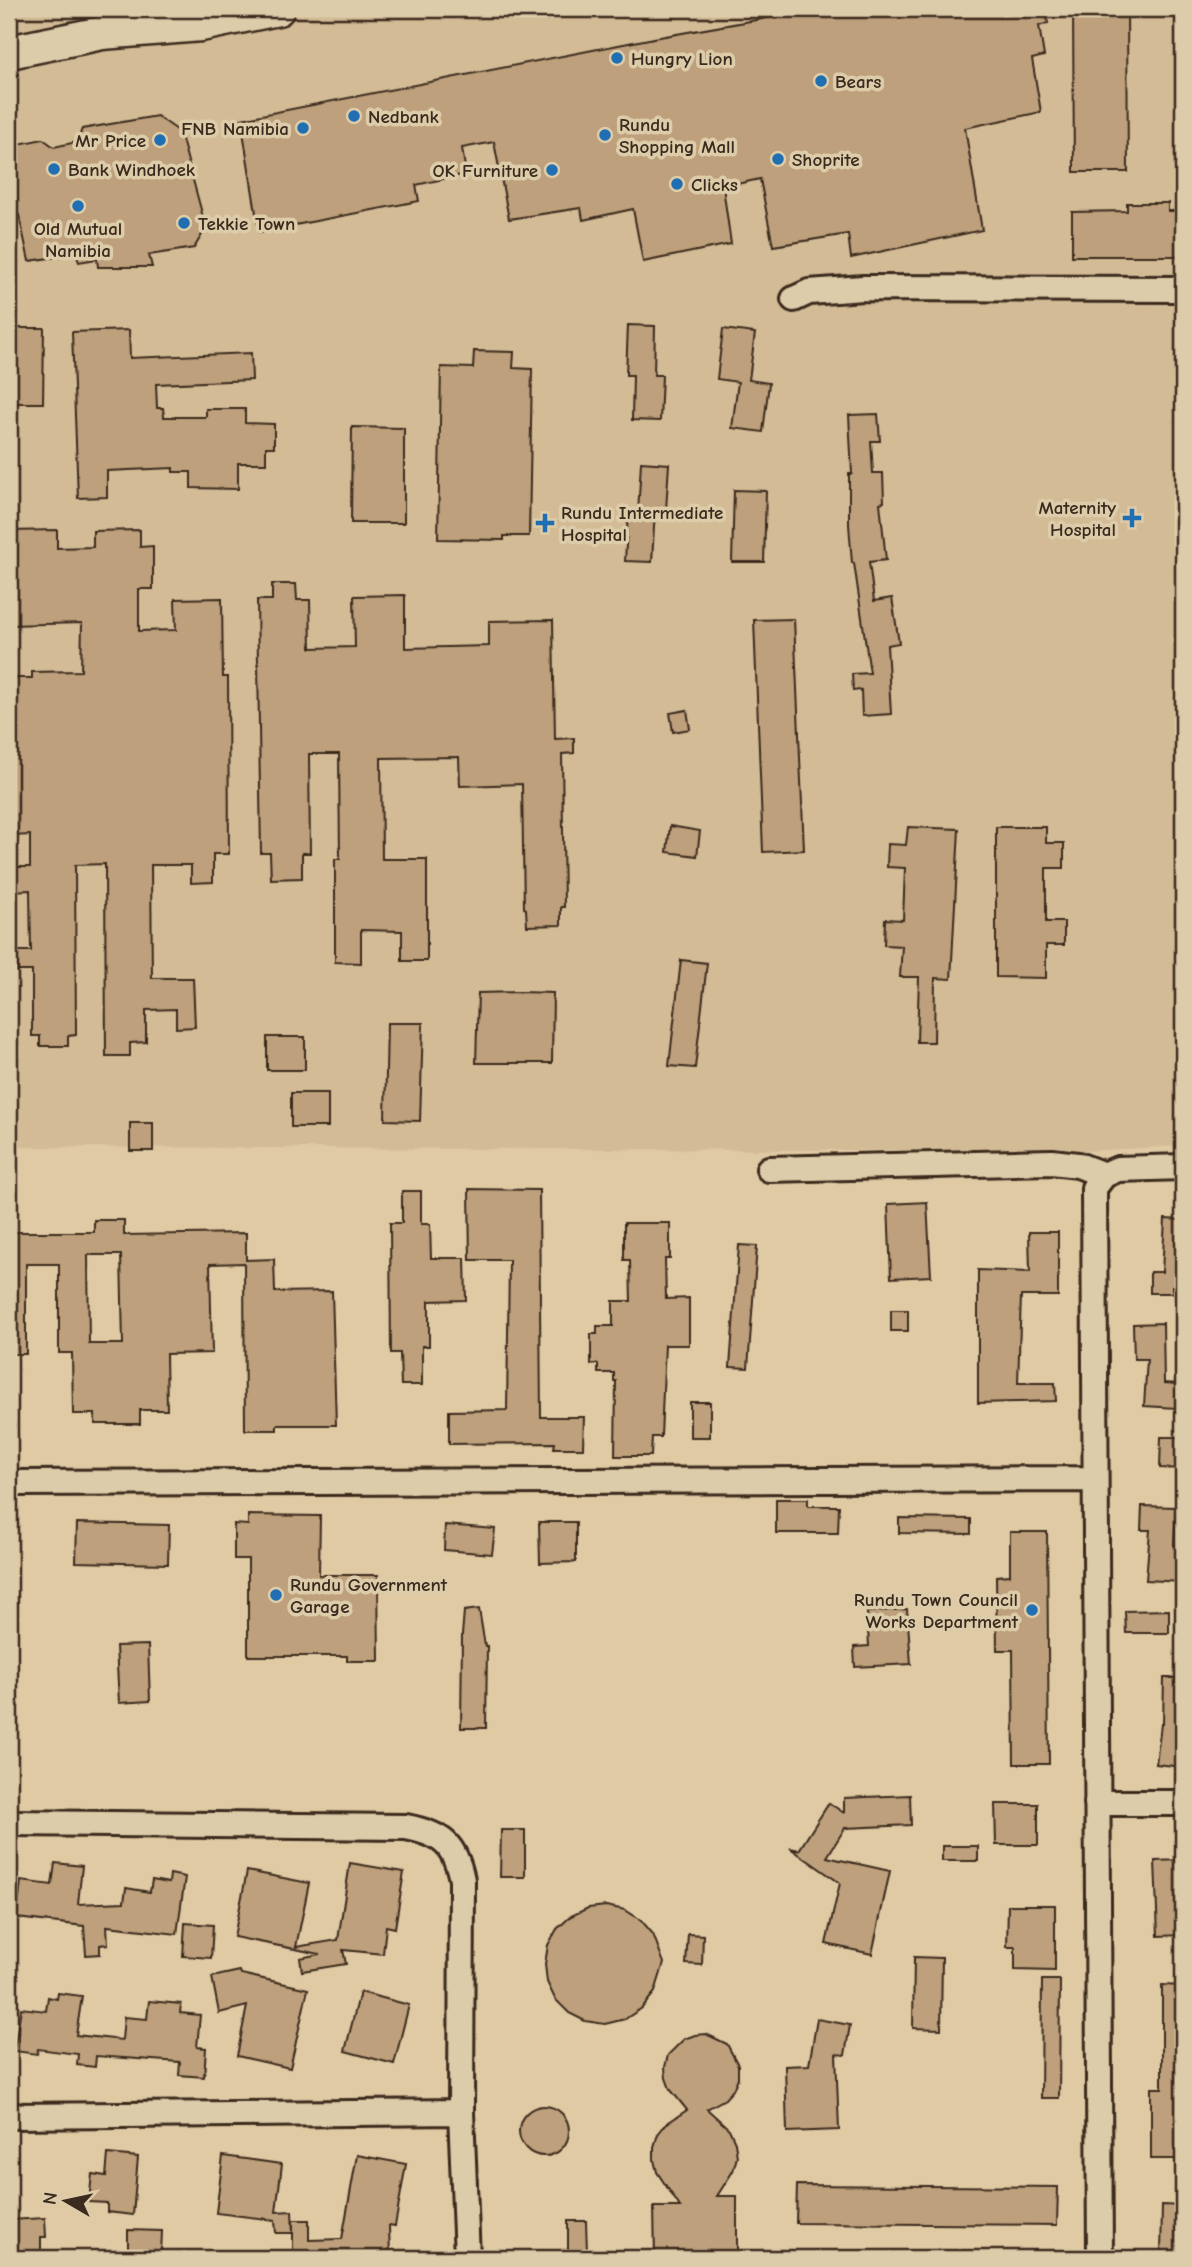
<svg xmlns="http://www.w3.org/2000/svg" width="1192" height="2267" viewBox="0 0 1192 2267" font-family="'Comic Neue',sans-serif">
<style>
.built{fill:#d3bb96}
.building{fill:#bea17b;stroke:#3b2a1e;stroke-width:2;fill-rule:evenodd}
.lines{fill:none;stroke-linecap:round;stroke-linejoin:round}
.minor-casing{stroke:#3b2a1e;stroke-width:30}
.major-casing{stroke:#3b2a1e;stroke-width:37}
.minor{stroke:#ddcca9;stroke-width:24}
.major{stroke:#ddcca9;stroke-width:32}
.poi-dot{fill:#1f6fb2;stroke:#ddcca9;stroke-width:2.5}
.labels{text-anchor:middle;stroke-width:7;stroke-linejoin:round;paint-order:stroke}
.poi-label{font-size:19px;font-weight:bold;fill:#3b2a1e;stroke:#ddcca9;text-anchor:start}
</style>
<rect width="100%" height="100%" fill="#e0caa4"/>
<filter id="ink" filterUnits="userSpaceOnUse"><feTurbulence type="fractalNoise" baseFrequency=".0143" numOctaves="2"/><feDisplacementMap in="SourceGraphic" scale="14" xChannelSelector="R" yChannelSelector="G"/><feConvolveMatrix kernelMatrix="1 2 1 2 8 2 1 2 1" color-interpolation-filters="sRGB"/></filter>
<g filter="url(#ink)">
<path class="built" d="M 9,9 L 1183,9 L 1183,1146 L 1083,1151 L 9,1147 Z"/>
<path class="building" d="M 818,9 L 1045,9 L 1048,23 L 1039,26 L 1044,56 L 1032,59 L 1041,112 L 965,128 L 982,230 L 851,258 L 848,234 L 773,246 L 760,179 L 723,187 L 731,244 L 643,262 L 633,209 L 583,220 L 581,208 L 509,219 L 494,142 L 462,148 L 466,174 L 416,185 L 419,201 L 259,232 L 241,119 L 654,38 Z
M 1073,9 L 1127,9 L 1128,172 L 1074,172 Z
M 157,116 L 180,132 L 206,228 L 194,248 L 149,255 L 152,267 L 98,267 L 97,259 L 79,262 L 76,254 L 29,261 L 19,215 L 9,218 L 9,146 L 43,139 L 54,147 L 77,142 L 82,129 Z
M 1127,203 L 1168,203 L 1168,211 L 1183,211 L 1183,256 L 1072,256 L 1072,212 L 1127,211 Z
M 628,325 L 655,326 L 654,375 L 662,375 L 660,421 L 632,420 L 633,375 L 626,375 Z
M 9,328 L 44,328 L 43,403 L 9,403 Z
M 723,329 L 755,333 L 749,380 L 769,383 L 763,432 L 732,428 L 738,382 L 717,379 Z
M 129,330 L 130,358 L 251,353 L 252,380 L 156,384 L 157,408 L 163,408 L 164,417 L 206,417 L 206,409 L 245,409 L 245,423 L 274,424 L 274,447 L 266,447 L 266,463 L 238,463 L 238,489 L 191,488 L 191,472 L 173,472 L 173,468 L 107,471 L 107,497 L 78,498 L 72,332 Z
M 474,351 L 514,352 L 513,368 L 532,369 L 529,536 L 504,536 L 504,540 L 438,539 L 441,367 L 473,368 Z
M 878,414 L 880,441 L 871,441 L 873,473 L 883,473 L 884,502 L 880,503 L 886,560 L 869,562 L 874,601 L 892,598 L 899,643 L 887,645 L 891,714 L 862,716 L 861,690 L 853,691 L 852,674 L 870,673 L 854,563 L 852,563 L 849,524 L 849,474 L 852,474 L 849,415 Z
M 352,427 L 404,428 L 404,523 L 351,523 Z
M 641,462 L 669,464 L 666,510 L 655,509 L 652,562 L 625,561 L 628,513 L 638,514 Z
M 734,490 L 766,491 L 764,562 L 732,562 Z
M 57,530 L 57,548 L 93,547 L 93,531 L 140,530 L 140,547 L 153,546 L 153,589 L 139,589 L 139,631 L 176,630 L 175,599 L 222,598 L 223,677 L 228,677 L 229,854 L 213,854 L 213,882 L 191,883 L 191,865 L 151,865 L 152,978 L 193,978 L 195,1027 L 176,1028 L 176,1009 L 146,1010 L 146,1042 L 130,1043 L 130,1056 L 106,1056 L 105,864 L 75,865 L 76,1035 L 68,1036 L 68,1046 L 40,1046 L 40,1036 L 32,1036 L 32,971 L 17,971 L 17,951 L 31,951 L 30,890 L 9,891 L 9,867 L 30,867 L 30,835 L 12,836 L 11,822 L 9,822 L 9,678 L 32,678 L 32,672 L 81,671 L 82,623 L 9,625 L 9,531 Z
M 272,584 L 296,584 L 297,600 L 310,600 L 311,648 L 355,647 L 354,596 L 405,595 L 405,648 L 489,646 L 489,621 L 553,620 L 555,739 L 574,738 L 574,753 L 562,754 L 564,907 L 561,907 L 561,925 L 527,926 L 526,909 L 524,908 L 522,784 L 460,786 L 459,757 L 381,758 L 382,859 L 427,859 L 427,961 L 402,961 L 402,931 L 361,930 L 361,963 L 335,962 L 335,859 L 340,859 L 339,754 L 309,754 L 310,853 L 302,853 L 302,878 L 271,879 L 270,853 L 261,853 L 257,600 L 272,600 Z
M 794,619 L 804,850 L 763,852 L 754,620 Z
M 687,710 L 690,729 L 673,732 L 670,713 Z
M 670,826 L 700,831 L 697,856 L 667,852 Z
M 908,827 L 959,829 L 951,979 L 935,978 L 934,1042 L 917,1042 L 919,977 L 900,977 L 902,946 L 884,945 L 885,919 L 903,920 L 905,868 L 887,867 L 888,844 L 906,845 Z
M 996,827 L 1046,827 L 1046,843 L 1064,843 L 1064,868 L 1046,868 L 1046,922 L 1064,922 L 1064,945 L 1046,945 L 1046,978 L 996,977 Z
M 681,960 L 707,963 L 695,1068 L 669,1066 Z
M 520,992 L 553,993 L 552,1063 L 476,1063 L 478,993 Z
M 387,1023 L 423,1023 L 420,1121 L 385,1120 Z
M 267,1037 L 305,1037 L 305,1070 L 267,1070 Z
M 291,1093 L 328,1093 L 328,1127 L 291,1127 Z
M 130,1123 L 153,1123 L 153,1151 L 130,1151 Z
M 469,1189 L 539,1190 L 541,1417 L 584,1417 L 583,1448 L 554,1448 L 555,1443 L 449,1444 L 449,1411 L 507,1410 L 509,1260 L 470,1260 Z
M 402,1191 L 421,1191 L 421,1224 L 430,1224 L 431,1258 L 465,1258 L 466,1300 L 429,1301 L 429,1346 L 422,1346 L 422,1385 L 401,1385 L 400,1353 L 391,1353 L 390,1223 L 402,1223 Z
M 927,1202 L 931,1276 L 891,1278 L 888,1204 Z
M 1165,1219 L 1183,1220 L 1182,1286 L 1172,1286 L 1172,1293 L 1150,1293 L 1150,1272 L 1162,1272 Z
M 94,1220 L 124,1220 L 124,1235 L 246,1233 L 246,1260 L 274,1259 L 275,1292 L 332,1291 L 336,1425 L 277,1425 L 277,1430 L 245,1430 L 244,1263 L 210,1264 L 212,1353 L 166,1354 L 167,1410 L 140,1410 L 140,1424 L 95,1424 L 95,1414 L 73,1414 L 72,1353 L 59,1353 L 59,1264 L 26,1264 L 26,1354 L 9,1354 L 9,1232 L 94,1232 ZM 88,1255 L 121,1255 L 123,1344 L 89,1344 Z
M 624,1223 L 670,1223 L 670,1259 L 665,1259 L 666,1299 L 689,1298 L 689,1345 L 665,1345 L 661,1437 L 652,1437 L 651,1456 L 615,1456 L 616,1381 L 614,1381 L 614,1373 L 598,1373 L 598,1364 L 591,1364 L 591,1334 L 597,1334 L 597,1326 L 613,1326 L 613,1301 L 631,1301 L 630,1260 L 624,1260 Z
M 1029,1232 L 1058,1232 L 1058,1296 L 1021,1296 L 1018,1383 L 1055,1383 L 1056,1401 L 978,1403 L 978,1270 L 1030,1272 Z
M 739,1245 L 757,1246 L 748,1368 L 730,1367 Z
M 891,1310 L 908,1310 L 908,1331 L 891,1331 Z
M 1163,1323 L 1164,1383 L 1178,1384 L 1177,1408 L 1144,1406 L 1147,1359 L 1134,1359 L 1133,1324 Z
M 690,1402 L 710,1402 L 710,1437 L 690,1437 Z
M 1161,1437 L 1183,1437 L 1183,1469 L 1160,1468 Z
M 776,1499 L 808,1499 L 808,1506 L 839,1506 L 838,1533 L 776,1533 Z
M 1142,1506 L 1176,1507 L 1174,1545 L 1180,1546 L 1179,1566 L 1183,1567 L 1183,1582 L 1146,1580 L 1150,1530 L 1141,1530 Z
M 248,1515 L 320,1516 L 319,1575 L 378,1575 L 379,1661 L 347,1661 L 347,1656 L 248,1656 L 248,1559 L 234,1559 L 234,1524 L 248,1525 Z
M 899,1518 L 971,1519 L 971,1534 L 899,1533 Z
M 539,1522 L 576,1522 L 576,1562 L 540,1563 Z
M 77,1523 L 169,1525 L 168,1564 L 76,1562 Z
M 445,1525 L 495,1529 L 492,1554 L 444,1550 Z
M 1010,1532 L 1047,1532 L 1049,1764 L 1014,1764 L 1013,1650 L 997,1650 L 996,1576 L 1010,1575 Z
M 479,1609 L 485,1646 L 487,1646 L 486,1728 L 461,1728 L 462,1635 L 464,1611 Z
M 907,1609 L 911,1664 L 855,1667 L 854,1647 L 869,1646 L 867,1612 Z
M 1169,1610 L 1169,1633 L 1126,1633 L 1125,1611 Z
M 148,1645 L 150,1701 L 119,1703 L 116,1646 Z
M 1164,1678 L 1183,1678 L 1183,1767 L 1156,1764 L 1161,1724 L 1163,1724 Z
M 910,1795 L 911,1825 L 845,1828 L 827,1857 L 890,1871 L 872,1954 L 826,1944 L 840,1883 L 790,1848 L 799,1850 L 829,1803 L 844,1813 L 844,1798 Z
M 995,1804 L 1038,1804 L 1038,1845 L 996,1845 Z
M 501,1830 L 525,1830 L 525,1877 L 500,1877 Z
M 942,1846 L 978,1846 L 978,1861 L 942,1861 Z
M 1183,1860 L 1183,1935 L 1158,1936 L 1155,1861 Z
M 55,1863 L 82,1866 L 78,1904 L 124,1902 L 126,1888 L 150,1892 L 152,1880 L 169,1883 L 170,1874 L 185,1877 L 177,1934 L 107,1926 L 108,1944 L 100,1945 L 100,1954 L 86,1955 L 84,1926 L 17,1918 L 21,1881 L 52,1885 Z
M 350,1863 L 404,1872 L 395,1928 L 386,1926 L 383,1954 L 343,1950 L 346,1964 L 302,1971 L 300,1958 L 320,1954 L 234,1937 L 247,1871 L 309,1883 L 296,1947 L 338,1940 Z
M 1008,1905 L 1055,1905 L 1055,1971 L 1015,1970 L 1015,1947 L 1007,1947 Z
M 606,1906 L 625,1910 L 641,1920 L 653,1934 L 664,1963 L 655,1992 L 642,2008 L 625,2019 L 605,2024 L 585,2021 L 569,2013 L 555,1999 L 547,1982 L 545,1964 L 548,1945 L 557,1929 L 571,1916 L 588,1908 Z
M 185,1923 L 213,1925 L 211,1958 L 183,1956 Z
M 688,1934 L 703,1935 L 702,1965 L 686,1964 Z
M 914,1957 L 942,1958 L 941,2029 L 913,2028 Z
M 240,1971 L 241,1974 L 308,1989 L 290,2068 L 237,2056 L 247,2006 L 219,2013 L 212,1977 Z
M 1042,1980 L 1060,1980 L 1059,2098 L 1041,2098 Z
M 1162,1985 L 1183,1986 L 1183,2159 L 1151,2159 L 1151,2088 L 1162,2088 Z
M 360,1992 L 409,2005 L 394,2064 L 345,2051 Z
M 58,1993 L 82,1996 L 76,2035 L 122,2040 L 124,2017 L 147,2019 L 149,2001 L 181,2004 L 180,2013 L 200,2015 L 197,2047 L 206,2048 L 204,2077 L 179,2075 L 180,2062 L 96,2056 L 95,2067 L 77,2065 L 78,2054 L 38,2049 L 37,2054 L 14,2051 L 21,2008 L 46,2011 L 48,1997 L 57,1999 Z
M 817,2019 L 850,2025 L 845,2055 L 836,2054 L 839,2130 L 787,2132 L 785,2066 L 809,2065 Z
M 706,2034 L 727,2044 L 738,2065 L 738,2078 L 733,2090 L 725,2099 L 707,2109 L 729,2129 L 735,2142 L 737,2157 L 733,2171 L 717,2196 L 737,2196 L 737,2258 L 655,2258 L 654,2207 L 680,2207 L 657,2172 L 654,2160 L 654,2147 L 658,2134 L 666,2124 L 687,2110 L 670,2089 L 666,2078 L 665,2067 L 668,2055 L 684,2039 L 695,2035 Z
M519 2131a25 25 0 1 1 50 0a25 25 0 1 1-50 0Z
M 108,2154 L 138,2157 L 133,2215 L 107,2212 L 107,2203 L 89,2202 L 92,2174 L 106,2176 Z
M 357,2155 L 406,2164 L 395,2226 L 389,2225 L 390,2258 L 293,2256 L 293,2220 L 309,2220 L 309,2240 L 342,2239 Z
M 223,2156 L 282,2164 L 276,2212 L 292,2211 L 293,2233 L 276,2233 L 275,2220 L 216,2213 Z
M 797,2185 L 1058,2187 L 1057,2225 L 796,2223 Z
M 1162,2205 L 1183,2206 L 1183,2258 L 1161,2258 Z
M 45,2218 L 46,2237 L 41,2237 L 41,2252 L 12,2254 L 10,2220 Z
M 568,2221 L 586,2221 L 587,2252 L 568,2253 Z
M 128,2230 L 162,2231 L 161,2254 L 128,2253 Z"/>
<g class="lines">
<g class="minor-casing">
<path id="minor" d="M 794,299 L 809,292 L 863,288 L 1183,289
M 769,1169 L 1052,1162 L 1078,1165 L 1104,1175
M 9,1483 L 1095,1479
M 1097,1803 L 1183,1803
M 9,1823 L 406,1827 C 442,1834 455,1844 462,1880 L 461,2112 L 467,2258
M 9,2116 L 461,2112
M 1100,2258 L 1094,1188 L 1104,1175 L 1118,1169 L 1183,1167"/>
</g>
<g class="major-casing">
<path id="major" d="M 9,52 L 102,33 L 201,25 L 278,9"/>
</g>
<use href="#minor" class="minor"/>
<use href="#major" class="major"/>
</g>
</g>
<g class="poi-dot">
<circle cx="617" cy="58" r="7"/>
<circle cx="821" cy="81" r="7"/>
<circle cx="354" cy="116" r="7"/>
<circle cx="303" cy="128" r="7"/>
<circle cx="605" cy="135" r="7"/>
<circle cx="160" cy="140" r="7"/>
<circle cx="778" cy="159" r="7"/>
<circle cx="54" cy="169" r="7"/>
<circle cx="552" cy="170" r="7"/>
<circle cx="677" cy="184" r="7"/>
<circle cx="78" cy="206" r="7"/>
<circle cx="184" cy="223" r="7"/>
<path d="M1128.5 507.5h7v7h7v7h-7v7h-7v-7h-7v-7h7z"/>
<path d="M541.5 512.5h7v7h7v7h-7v7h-7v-7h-7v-7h7z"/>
<circle cx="276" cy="1595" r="7"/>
<circle cx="1032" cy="1610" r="7"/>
</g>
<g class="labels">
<g class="poi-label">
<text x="631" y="65">Hungry Lion</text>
<text x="835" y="88">Bears</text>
<text x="368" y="123">Nedbank</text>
<text x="619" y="131">Rundu<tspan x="619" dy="22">Shopping Mall</tspan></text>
<text x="289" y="135" text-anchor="end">FNB Namibia</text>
<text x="146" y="147" text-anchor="end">Mr Price</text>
<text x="792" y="166">Shoprite</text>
<text x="68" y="176">Bank Windhoek</text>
<text x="538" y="177" text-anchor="end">OK Furniture</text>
<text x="691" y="191">Clicks</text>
<text x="198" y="230">Tekkie Town</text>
<text x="78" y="235" text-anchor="middle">Old Mutual<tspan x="78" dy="22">Namibia</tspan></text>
<text x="1116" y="514" text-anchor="end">Maternity<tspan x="1116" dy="22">Hospital</tspan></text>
<text x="561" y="519">Rundu Intermediate<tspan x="561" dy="22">Hospital</tspan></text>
<text x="290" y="1591">Rundu Government<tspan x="290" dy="22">Garage</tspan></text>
<text x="1018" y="1606" text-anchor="end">Rundu Town Council<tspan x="1018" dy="22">Works Department</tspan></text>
</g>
</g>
<rect width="1192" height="2267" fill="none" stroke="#ddcca9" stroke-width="35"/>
<rect x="18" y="18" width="1157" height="2232" fill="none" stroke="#3b2a1e" stroke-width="2.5" filter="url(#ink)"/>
<g transform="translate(66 2201) rotate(279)" stroke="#ddcca9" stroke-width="5" paint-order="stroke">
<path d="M0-5L12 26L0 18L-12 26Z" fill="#3b2a1e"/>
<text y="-10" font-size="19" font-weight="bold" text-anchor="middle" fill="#3b2a1e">N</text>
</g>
</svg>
